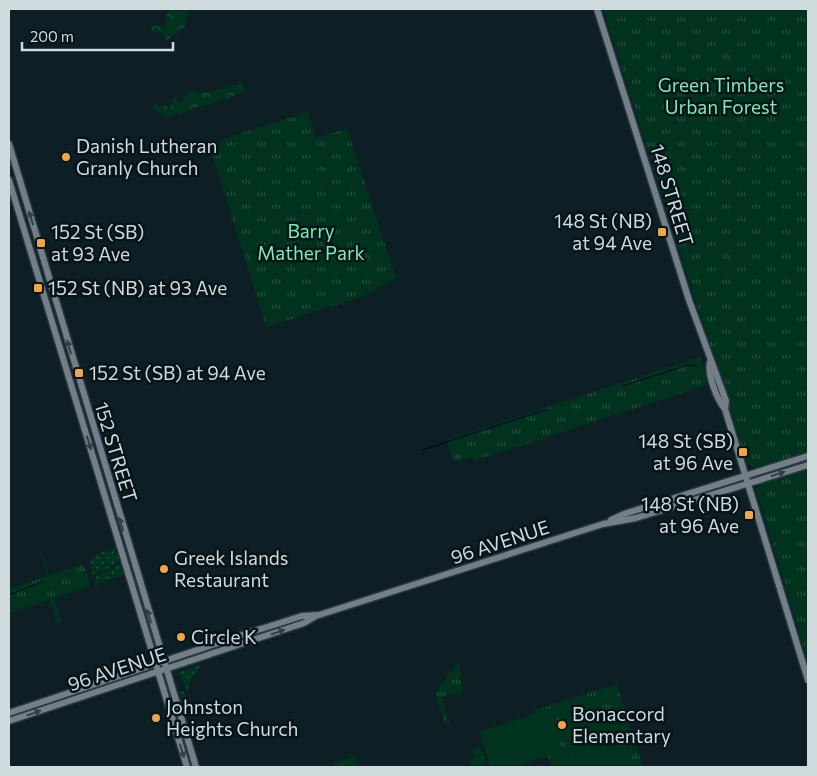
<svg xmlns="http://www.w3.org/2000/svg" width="817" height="776" viewBox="0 0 817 776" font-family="Commissioner,sans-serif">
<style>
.grass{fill:url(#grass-dots)}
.forest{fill:url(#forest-crowns)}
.park{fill:url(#park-tufts)}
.pitch{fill:#00321d}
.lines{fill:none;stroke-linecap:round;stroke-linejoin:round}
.stream{stroke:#050027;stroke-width:1}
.major-casing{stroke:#28393e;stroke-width:9}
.major{stroke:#737e89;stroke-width:6}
.oneway{fill:#313f46}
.poi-dot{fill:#f2a541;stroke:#05151a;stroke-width:2}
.labels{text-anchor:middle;stroke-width:5;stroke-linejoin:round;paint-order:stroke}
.park-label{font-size:19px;fill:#7aedb1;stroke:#05151a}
.poi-label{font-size:19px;fill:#d0dbde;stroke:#05151a;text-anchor:start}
.street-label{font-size:19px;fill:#d0dbde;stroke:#05151a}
</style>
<defs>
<pattern id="grass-dots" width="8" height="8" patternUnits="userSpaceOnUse" patternTransform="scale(1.25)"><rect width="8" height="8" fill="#00321d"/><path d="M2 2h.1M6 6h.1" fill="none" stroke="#244f3d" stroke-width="1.8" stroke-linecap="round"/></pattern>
<pattern id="forest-crowns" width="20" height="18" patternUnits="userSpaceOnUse" patternTransform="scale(1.25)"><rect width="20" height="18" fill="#00321d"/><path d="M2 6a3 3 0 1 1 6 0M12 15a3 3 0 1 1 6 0" fill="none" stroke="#244f3d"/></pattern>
<pattern id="park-tufts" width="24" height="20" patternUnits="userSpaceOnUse" patternTransform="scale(1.25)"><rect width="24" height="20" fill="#00321d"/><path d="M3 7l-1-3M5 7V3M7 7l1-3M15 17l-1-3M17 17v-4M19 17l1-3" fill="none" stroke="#244f3d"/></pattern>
</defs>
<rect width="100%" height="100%" fill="#0d1f24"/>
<path class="grass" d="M 115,548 L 119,561 L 104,571 L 93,575 L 90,565 L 92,556 Z
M 120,564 L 123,575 L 102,582 L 99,581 L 100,585 L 97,586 L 94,578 Z
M 201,664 L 189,684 L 187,695 L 184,682 L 177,673 Z
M 183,691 L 187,698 L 183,710 L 177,692 Z"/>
<path class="forest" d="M 170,9 L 189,9 L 184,29 L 166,40 L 160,32 L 149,32 L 153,26 L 166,27 L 166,16 Z
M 241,84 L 246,90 C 225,103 202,103 180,115 L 175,114 L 166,119 L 153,108 L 153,104 L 171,107 L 173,98 L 176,98 L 181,103 L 183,102 L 186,94 L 192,90 L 202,93 Z"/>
<path class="park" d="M 603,9 L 808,9 L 808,452 L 754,468 L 747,464 Z
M 308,112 L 316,138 L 347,129 L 396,278 L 364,296 L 266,327 L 209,144 Z
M 700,357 L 709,384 L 506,451 L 474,460 L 473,458 L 454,461 L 447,440 Z
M 808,468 L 808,662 L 756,489 L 760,482 Z
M 40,553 L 42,553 L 49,575 L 83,564 L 91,586 L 54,598 L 61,620 L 58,625 L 49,600 L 9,613 L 9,589 L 47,576 Z
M 457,663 L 459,663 L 463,691 L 442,698 L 450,724 L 446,726 L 435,693 Z
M 617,684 L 643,767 L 551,767 L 533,711 Z
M 480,747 L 486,764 L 484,767 L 471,767 L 469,760 L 475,758 L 472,749 Z
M 355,756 L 358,767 L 330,767 L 335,763 Z"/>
<path class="pitch" d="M 601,702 L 621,767 L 576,767 L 560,715 Z
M 549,709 L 562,752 L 513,767 L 490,767 L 479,732 Z"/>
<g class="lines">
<path class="stream" d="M 623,386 L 688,365 L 697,366
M 422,450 L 548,409
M 9,595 L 44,581"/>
<g class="major-casing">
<path id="major" d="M 597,9 L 689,300 L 726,401 L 725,409
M 9,144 L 196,767
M 9,180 L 187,767
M 710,362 C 707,374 717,400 725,409 L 808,680
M 611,520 L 624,514 L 808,456
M 9,713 L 242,635 L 302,616 L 319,615 L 603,524 L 636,518 L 808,465
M 9,721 L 304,623 L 316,616"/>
</g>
<use href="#major" class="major"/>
</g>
<defs><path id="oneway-solid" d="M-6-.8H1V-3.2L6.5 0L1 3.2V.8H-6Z" transform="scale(1.25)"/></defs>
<g class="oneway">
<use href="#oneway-solid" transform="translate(31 218) rotate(-107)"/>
<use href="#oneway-solid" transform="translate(69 347) rotate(-106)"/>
<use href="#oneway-solid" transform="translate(89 443) rotate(73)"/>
<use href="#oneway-solid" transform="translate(778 474) rotate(-18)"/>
<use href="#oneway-solid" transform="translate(121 524) rotate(-107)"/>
<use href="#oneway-solid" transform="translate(149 616) rotate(-107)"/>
<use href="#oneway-solid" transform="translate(278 632) rotate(-19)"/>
<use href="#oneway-solid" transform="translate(34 713) rotate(-19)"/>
<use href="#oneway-solid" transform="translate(182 751) rotate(73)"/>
</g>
<g class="poi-dot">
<circle cx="66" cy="157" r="5"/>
<rect x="657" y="227" width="10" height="10" rx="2.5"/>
<rect x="36" y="238" width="10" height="10" rx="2.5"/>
<rect x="33" y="283" width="10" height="10" rx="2.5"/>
<rect x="74" y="368" width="10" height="10" rx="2.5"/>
<rect x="738" y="447" width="10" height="10" rx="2.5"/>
<rect x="744" y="510" width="10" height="10" rx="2.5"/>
<circle cx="164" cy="569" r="5"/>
<circle cx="181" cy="637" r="5"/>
<circle cx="156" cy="718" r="5"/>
<circle cx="562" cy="725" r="5"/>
</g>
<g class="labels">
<g class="park-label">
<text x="721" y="92">Green Timbers<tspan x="721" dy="22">Urban Forest</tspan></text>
<text x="311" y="238">Barry<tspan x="311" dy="22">Mather Park</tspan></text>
</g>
<g class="poi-label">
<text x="76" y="153">Danish Lutheran<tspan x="76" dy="22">Granly Church</tspan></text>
<text x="652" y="228" text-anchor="end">148 St (NB)<tspan x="652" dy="22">at 94 Ave</tspan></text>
<text x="51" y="239">152 St (SB)<tspan x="51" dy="22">at 93 Ave</tspan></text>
<text x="48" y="295">152 St (NB) at 93 Ave</text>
<text x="89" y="380">152 St (SB) at 94 Ave</text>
<text x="733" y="448" text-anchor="end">148 St (SB)<tspan x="733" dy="22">at 96 Ave</tspan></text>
<text x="739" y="511" text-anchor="end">148 St (NB)<tspan x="739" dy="22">at 96 Ave</tspan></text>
<text x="174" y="565">Greek Islands<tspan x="174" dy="22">Restaurant</tspan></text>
<text x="191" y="644">Circle K</text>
<text x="166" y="714">Johnston<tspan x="166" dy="22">Heights Church</tspan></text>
<text x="572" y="721">Bonaccord<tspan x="572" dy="22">Elementary</tspan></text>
</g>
<g class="street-label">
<text transform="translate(672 195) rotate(73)" y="7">148 STREET</text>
<text transform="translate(116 452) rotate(73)" y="7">152 STREET</text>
<text transform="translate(500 542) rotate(-18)" y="7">96 AVENUE</text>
<text transform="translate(117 669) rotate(-18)" y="7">96 AVENUE</text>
</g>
</g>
<rect width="817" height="776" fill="none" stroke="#d0dbde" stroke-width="20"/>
<path d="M22 42v8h151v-8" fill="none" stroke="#d0dbde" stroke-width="2.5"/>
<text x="30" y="42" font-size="15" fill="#d0dbde" stroke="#05151a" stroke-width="4" paint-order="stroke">200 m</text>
</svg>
